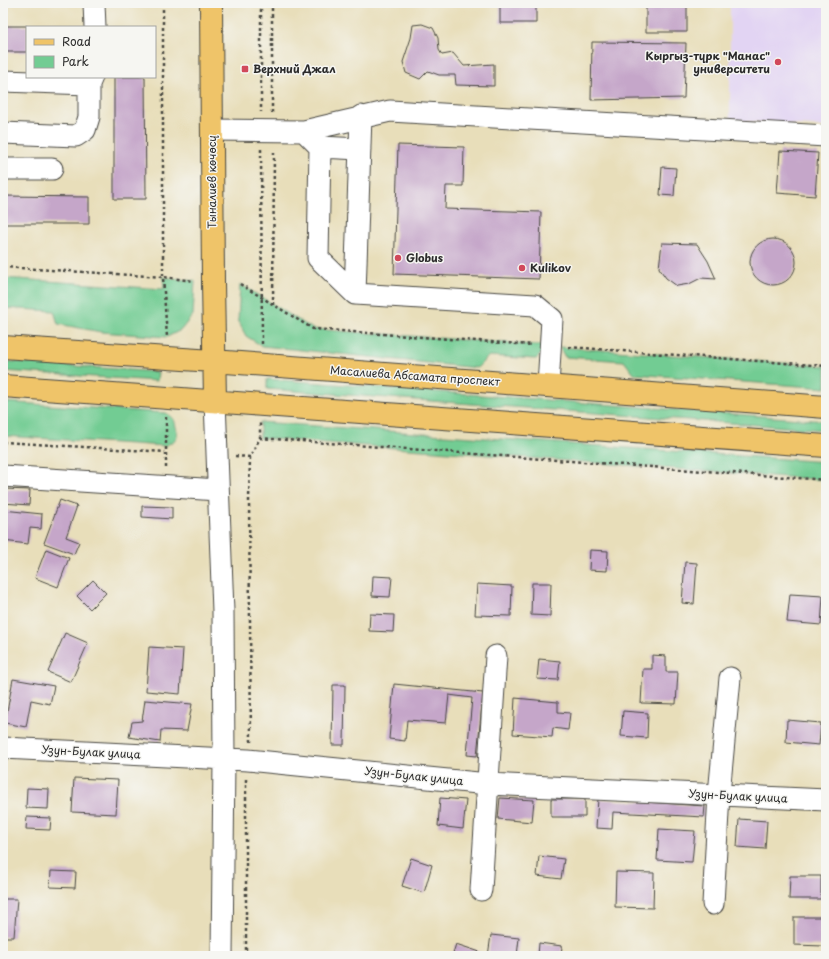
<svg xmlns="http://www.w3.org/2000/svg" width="829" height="959" viewBox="0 0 829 959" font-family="'Playpen Sans',sans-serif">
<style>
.built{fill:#e2d4f3}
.green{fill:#72cc93;stroke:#4e7c5f}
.building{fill:#c5a6c9}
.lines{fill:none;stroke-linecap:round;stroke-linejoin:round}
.minor-casing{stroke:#474640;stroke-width:23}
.major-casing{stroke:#474640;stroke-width:24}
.path{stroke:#474640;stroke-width:2.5;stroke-dasharray:3 3;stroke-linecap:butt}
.minor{stroke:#fff;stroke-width:21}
.major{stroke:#efc469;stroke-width:22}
.poi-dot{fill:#d1495b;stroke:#f6f6f2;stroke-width:1.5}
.labels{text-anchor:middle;stroke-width:3;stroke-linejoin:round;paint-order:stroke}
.poi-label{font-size:11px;font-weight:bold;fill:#2b2b2b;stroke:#f6f6f2;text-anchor:start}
.street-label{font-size:11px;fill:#2b2b2b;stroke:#f6f6f2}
</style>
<rect width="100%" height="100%" fill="#f6f6f2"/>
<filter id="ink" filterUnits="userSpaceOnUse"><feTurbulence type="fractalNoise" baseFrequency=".025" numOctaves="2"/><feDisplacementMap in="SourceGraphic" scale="8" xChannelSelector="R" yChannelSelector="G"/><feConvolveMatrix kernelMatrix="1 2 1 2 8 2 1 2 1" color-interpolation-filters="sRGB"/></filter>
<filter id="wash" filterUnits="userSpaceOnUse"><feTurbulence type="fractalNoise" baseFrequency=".012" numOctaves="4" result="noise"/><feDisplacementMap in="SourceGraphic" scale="16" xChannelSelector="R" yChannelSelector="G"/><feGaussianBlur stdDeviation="0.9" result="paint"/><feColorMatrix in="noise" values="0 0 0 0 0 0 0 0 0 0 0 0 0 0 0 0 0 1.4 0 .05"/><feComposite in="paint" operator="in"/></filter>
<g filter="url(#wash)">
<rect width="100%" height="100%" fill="#e8deba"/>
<path class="built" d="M 730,3 L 826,3 L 826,127 L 730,120 Z"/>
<path class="green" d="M 163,277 L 195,281 L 193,315 L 181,330 L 167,337 L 101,332 L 58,324 L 54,311 L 3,308 L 3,278 L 164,289 Z
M 240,284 L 313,329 L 550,346 L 536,359 L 489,356 L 477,368 L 262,346 L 246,336 L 238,321 Z
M 559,347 L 826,366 L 826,388 L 634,374 L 624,361 L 565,357 Z
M 3,361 L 158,372 L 157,381 L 3,371 Z
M 267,379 L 826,421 L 826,430 L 267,389 Z
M 3,402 L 166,413 C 174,418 174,418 176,427 C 180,439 174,441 165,446 L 3,436 Z
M 260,422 L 826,462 L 826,480 L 260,438 Z"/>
<g id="blocks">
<path class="building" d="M 500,3 L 536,3 L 536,23 L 500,23 Z
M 646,3 L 687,3 L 687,32 L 646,32 Z
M 422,24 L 433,28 L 438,38 L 439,50 L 442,55 L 453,53 L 464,66 L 494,64 L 494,86 L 456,85 L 455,75 L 439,75 L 428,71 L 420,79 L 406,73 L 403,62 L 411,38 L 413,25 Z
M 3,26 L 27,26 L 27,52 L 3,52 Z
M 592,42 L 686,43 L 684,98 L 591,100 Z
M 114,77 L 145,77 L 146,199 L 114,199 Z
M 398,145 L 464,147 L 463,186 L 446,186 L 445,209 L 541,212 L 539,279 L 394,274 Z
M 780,151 L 818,153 L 815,196 L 777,193 Z
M 662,167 L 676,168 L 674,196 L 660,195 Z
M 3,196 L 89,197 L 89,224 L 3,224 Z
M750 262a23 23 0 1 1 46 0a23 23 0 1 1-46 0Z
M 662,243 L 697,244 L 708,261 L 716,279 L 701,278 L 689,284 L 677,286 L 666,278 L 659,268 Z
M 3,489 L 30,490 L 29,505 L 3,503 Z
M 60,500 L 77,506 L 66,537 L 79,542 L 74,554 L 44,543 Z
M 142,506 L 172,507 L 172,519 L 142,517 Z
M 3,510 L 42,514 L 41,529 L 30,528 L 28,544 L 3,541 Z
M 46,549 L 69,558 L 58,587 L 35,578 Z
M 590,550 L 608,551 L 607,571 L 589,570 Z
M 685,562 L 697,563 L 694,604 L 682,603 Z
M 373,576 L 392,577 L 390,597 L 372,596 Z
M 93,580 L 106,593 L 90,609 L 77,596 Z
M 532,583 L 551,583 L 550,616 L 531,615 Z
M 477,584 L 512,586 L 511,616 L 475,615 Z
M 790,594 L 823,596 L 821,625 L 787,622 Z
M 370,614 L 394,615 L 393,632 L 369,631 Z
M 65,633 L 88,643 L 71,682 L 48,672 Z
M 149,647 L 183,649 L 180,694 L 146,691 Z
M 652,655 L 666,656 L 666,672 L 678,672 L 676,704 L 641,703 L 643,669 L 652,669 Z
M 539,659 L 560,661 L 558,680 L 537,679 Z
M 13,679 L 54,686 L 50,704 L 31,700 L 26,727 L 5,723 Z
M 394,684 L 483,693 L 477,756 L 467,755 L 472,698 L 449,695 L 446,723 L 407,720 L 405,741 L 389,739 Z
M 333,685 L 345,685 L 344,745 L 332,745 Z
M 515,698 L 558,702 L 558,712 L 570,713 L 568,730 L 553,728 L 552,737 L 513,734 Z
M 145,700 L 192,704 L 187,731 L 161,730 L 160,742 L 129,737 L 132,722 L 142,721 Z
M 623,711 L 648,713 L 647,738 L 621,736 Z
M 787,720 L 821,723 L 819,745 L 786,742 Z
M 74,778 L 118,780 L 116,814 L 72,812 Z
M 27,788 L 49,789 L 48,809 L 26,808 Z
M 440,798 L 466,800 L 463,829 L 438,826 Z
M 500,798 L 534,800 L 532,822 L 498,819 Z
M 551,799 L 585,799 L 585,817 L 551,817 Z
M 598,799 L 705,806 L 704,817 L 613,812 L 612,829 L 596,828 Z
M 27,817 L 51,818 L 50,830 L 26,829 Z
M 739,819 L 767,821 L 765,849 L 737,847 Z
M 659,829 L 695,831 L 692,862 L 657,860 Z
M 539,856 L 564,859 L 561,879 L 537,876 Z
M 411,858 L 432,865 L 424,893 L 402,886 Z
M 51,871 L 76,872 L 75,888 L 50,887 Z
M 616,872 L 654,873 L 653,908 L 615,907 Z
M 790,876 L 821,876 L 821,899 L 789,899 Z
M 3,899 L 17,899 L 14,937 L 3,937 Z
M 794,917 L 825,917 L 824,946 L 794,945 Z
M 491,935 L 519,938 L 517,956 L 488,956 Z
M 539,943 L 562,946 L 561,956 L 538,956 Z
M 456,944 L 480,952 L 479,956 L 452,956 Z"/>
</g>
</g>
<g filter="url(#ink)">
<use href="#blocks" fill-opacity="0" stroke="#474640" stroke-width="1"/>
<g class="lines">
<g class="minor-casing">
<path id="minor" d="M 94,3 L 95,27
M 3,81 L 89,84 L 92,77
M 361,116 L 355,294 L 535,305 L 552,319 L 548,386
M 212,130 L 304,131 L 390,111 L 826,136
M 304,131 L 320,147 L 318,258 L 355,294
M 3,133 L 76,136 L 85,130 L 89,117 L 89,84
M 320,147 L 360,149
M 3,169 L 52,169
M 215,401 L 223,611 L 224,760 L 222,956
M 3,476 L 218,490
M 3,748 L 248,760 L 488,784 L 826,800
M 481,890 L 496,656
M 713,904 L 719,794 L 730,678"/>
</g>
<g class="major-casing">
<path id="major" d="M 211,3 L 213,282 L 215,401
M 3,347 L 213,361 L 826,407
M 3,386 L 826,446"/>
</g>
<path class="path" d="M 163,3 L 163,277 L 167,337
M 261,3 L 261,112
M 272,113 L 272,3
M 261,149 L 262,346
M 3,267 L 163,277 L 194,281
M 240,284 L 313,329 L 532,345
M 273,305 L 274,150
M 569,347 L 826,366
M 166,417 L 166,468
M 260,438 L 826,480
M 3,442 L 165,452
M 235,456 L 250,457
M 251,742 L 249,501 L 250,457 L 260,438 L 260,423
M 246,779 L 246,956"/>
<use href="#minor" class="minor"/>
<use href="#major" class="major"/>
</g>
</g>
<g class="poi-dot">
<circle cx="778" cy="62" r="4"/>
<rect x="241" y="65" width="8" height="8" rx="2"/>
<circle cx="398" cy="258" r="4"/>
<circle cx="522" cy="268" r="4"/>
</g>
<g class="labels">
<g class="poi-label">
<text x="770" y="60" text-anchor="end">Кыргыз-түрк "Манас"<tspan x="770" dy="13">университети</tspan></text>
<text x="253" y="73">Верхний Джал</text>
<text x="406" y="262">Globus</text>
<text x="530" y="272">Kulikov</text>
</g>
<g class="street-label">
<text transform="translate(212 182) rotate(-90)" y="4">Тыналиев көчөсү</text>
<text transform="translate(415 376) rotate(4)" y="4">Масалиева Абсамата проспект</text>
<text transform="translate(91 752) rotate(3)" y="4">Узун-Булак улица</text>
<text transform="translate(414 776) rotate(6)" y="4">Узун-Булак улица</text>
<text transform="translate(738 796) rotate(3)" y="4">Узун-Булак улица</text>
</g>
</g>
<rect width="829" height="959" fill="none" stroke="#f6f6f2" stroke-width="16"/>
<rect x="26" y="26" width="130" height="52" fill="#f6f6f2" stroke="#a5a5a2"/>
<rect x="34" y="39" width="20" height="6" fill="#efc469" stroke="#a5a5a2"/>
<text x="62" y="46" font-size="12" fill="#2b2b2b">Road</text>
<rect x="34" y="56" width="20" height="12" fill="#72cc93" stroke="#a5a5a2"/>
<text x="62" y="66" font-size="12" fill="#2b2b2b">Park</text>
</svg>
